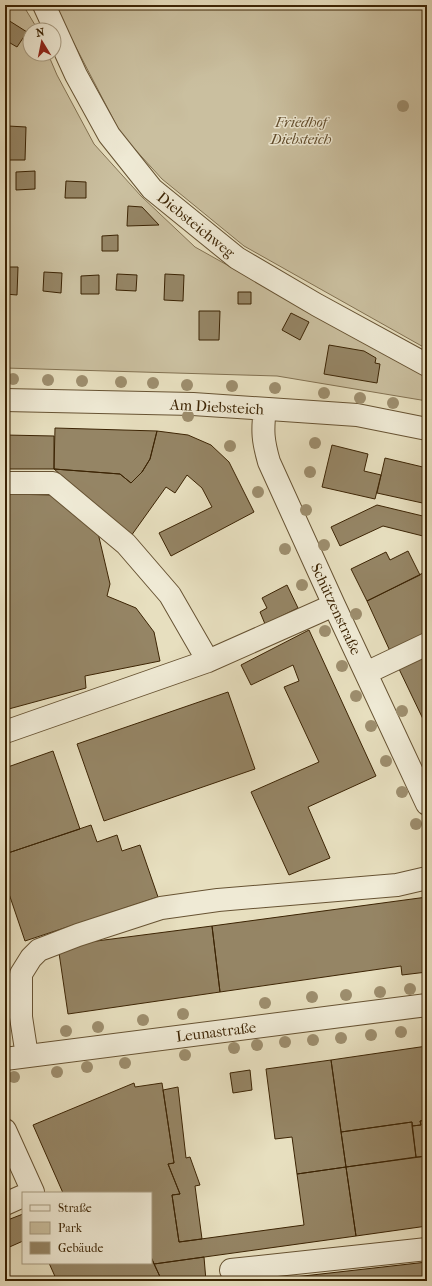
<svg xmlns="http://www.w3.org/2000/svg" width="432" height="1286" viewBox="0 0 432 1286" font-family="'IM FELL French Canon',serif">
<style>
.green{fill:#cabf9f;stroke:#837252}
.building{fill:#958565;stroke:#3c2404}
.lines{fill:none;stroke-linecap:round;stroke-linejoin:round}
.minor-casing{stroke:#675333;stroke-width:24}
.minor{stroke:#efead5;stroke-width:22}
.tree{fill:#9d8e6e}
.labels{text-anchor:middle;stroke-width:3;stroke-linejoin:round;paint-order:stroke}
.park-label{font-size:15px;font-style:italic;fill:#604b2b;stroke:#efead5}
.street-label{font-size:15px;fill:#3c2404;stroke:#efead5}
</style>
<rect width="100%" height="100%" fill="#e7dfbf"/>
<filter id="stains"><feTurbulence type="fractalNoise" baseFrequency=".005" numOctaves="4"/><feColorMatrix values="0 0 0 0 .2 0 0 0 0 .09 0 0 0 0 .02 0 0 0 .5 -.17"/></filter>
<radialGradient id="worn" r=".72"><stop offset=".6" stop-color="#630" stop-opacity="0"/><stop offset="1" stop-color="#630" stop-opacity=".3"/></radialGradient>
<path class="green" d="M 5,5 L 23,5 L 38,30 L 30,30 L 30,54 L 48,54 L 57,75 L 94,144 L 141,196 L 195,247 L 427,377 L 427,401 L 277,376 L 5,368 Z
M 54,5 L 427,5 L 427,349 L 244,246 L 162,179 L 121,134 Z"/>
<path class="building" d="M 8,20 L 27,32 L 17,47 L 5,40 L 5,25 Z
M 8,126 L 26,127 L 25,160 L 7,160 Z
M 35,171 L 35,189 L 16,190 L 16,172 Z
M 66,181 L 86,182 L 86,198 L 65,198 Z
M 128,206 L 142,207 L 159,225 L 127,226 Z
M 118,235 L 118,251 L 102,251 L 102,236 Z
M 5,267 L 18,267 L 17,295 L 5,294 Z
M 44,272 L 62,273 L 61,293 L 43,291 Z
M 117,274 L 137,275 L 136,291 L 116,290 Z
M 165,274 L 184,275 L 183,301 L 164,300 Z
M 99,275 L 99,294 L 81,294 L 81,276 Z
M 238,292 L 251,292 L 251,304 L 238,304 Z
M 199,311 L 220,311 L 219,340 L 199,340 Z
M 291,313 L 309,322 L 300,340 L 282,330 Z
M 329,345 L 364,351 L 376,358 L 375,363 L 380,364 L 377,383 L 324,374 Z
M 55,428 L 157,431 L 150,459 L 142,472 L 131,483 L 120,474 L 54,469 Z
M 157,431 L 188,435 L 211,445 L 229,462 L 254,512 L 171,556 L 159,533 L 212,507 L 202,488 L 187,475 L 175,493 L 166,487 L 131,536 L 54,469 L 120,474 L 131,483 L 142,472 L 150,459 Z
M 5,435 L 54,436 L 54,469 L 5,469 Z
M 332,445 L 368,454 L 364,471 L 381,475 L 375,499 L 322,487 Z
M 385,458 L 427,468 L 427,504 L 377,493 Z
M 5,494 L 54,495 L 98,533 L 110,584 L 107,596 L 136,608 L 154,632 L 160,661 L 85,676 L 86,688 L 5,710 Z
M 377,505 L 427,517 L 427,537 L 383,526 L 340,546 L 331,527 Z
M 408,551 L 420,575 L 367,601 L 351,569 L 386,552 L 390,560 Z
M 427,571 L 427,633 L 390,651 L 367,601 Z
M 287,585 L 298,608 L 265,624 L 260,612 L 267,608 L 262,598 Z
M 309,630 L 376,776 L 308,807 L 330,858 L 289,875 L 251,792 L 319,762 L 284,687 L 299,681 L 293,665 L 251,685 L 241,665 Z
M 427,655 L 427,716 L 423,719 L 399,669 Z
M 228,692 L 255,769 L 104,821 L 77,744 Z
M 53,751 L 80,829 L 5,854 L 5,768 Z
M 91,825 L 97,842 L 117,835 L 122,851 L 140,845 L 158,897 L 25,941 L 5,882 L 5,854 Z
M 427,897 L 427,972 L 402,975 L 401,966 L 220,992 L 212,926 Z
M 212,926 L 220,992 L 68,1014 L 58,946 Z
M 5,973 L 10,989 L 5,989 Z
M 427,1046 L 427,1120 L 420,1121 L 421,1125 L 412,1126 L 412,1122 L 341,1132 L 331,1060 Z
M 331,1060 L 346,1167 L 297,1174 L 292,1137 L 275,1139 L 266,1069 Z
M 250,1070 L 252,1090 L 233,1093 L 230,1073 Z
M 134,1083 L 135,1087 L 162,1083 L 174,1163 L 168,1164 L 180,1194 L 172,1195 L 179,1242 L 304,1225 L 297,1174 L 346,1167 L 356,1236 L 154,1264 L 151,1257 L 151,1193 L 63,1193 L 33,1125 Z
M 178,1087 L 186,1158 L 190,1157 L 200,1185 L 195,1186 L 202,1239 L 179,1242 L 172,1195 L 180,1194 L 168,1164 L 174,1163 L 163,1090 Z
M 427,1120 L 427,1156 L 416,1157 L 412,1126 L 421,1125 L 420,1121 Z
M 412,1122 L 416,1157 L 346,1167 L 341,1132 Z
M 427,1156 L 427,1226 L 356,1236 L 346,1167 Z
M 23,1214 L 23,1241 L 5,1249 L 5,1221 Z
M 151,1257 L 162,1281 L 57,1281 L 49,1263 L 151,1263 Z
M 204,1257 L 206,1281 L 162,1281 L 154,1264 Z
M 427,1262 L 427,1281 L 268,1281 L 268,1280 Z"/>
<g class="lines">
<g class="minor-casing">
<path id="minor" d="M 44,5 L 76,75 L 109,135 L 152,189 L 237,258 L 317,305 L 427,365
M 5,400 L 193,404 L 357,415 L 427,429
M 265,409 C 262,431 263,441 269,462 L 334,605 L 427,804
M 5,483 L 53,483 L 126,544 L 170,595 L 208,661
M 366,673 L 427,644
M 5,732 L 208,661 L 334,605
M 27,1056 L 21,1017 L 21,974 L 31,958 L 39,950 L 78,935 L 161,908 L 218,900 L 397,885 L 427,878
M 5,1059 L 427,1005
M 5,1130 L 33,1192 L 31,1193
M 5,1204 L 23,1196
M 231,1270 L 427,1249"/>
</g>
<use href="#minor" class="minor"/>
</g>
<g class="tree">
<circle cx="403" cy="106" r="6"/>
<circle cx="13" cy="379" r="6"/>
<circle cx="48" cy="380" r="6"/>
<circle cx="82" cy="381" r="6"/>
<circle cx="121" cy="382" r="6"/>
<circle cx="153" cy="383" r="6"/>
<circle cx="187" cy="385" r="6"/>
<circle cx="232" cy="386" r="6"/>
<circle cx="275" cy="388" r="6"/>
<circle cx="324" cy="393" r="6"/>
<circle cx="360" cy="398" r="6"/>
<circle cx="393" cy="403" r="6"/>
<circle cx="188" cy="416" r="6"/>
<circle cx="315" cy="443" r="6"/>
<circle cx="230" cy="446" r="6"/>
<circle cx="310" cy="472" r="6"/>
<circle cx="258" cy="492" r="6"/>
<circle cx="306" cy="510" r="6"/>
<circle cx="324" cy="545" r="6"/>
<circle cx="285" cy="549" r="6"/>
<circle cx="302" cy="585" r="6"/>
<circle cx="356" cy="614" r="6"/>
<circle cx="325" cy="631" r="6"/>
<circle cx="342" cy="666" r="6"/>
<circle cx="356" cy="696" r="6"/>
<circle cx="402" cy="711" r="6"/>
<circle cx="371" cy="726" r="6"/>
<circle cx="386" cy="761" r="6"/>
<circle cx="402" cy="792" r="6"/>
<circle cx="416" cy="824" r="6"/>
<circle cx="410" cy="989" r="6"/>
<circle cx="380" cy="992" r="6"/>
<circle cx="346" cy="995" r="6"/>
<circle cx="312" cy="997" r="6"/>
<circle cx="265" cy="1003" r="6"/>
<circle cx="183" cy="1014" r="6"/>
<circle cx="143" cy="1020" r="6"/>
<circle cx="98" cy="1027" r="6"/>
<circle cx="66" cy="1031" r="6"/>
<circle cx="401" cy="1032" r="6"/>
<circle cx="371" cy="1035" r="6"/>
<circle cx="341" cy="1038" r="6"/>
<circle cx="313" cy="1040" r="6"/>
<circle cx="285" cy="1042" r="6"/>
<circle cx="257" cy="1045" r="6"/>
<circle cx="234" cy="1048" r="6"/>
<circle cx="185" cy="1055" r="6"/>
<circle cx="125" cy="1063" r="6"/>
<circle cx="87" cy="1067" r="6"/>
<circle cx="57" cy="1072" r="6"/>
<circle cx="14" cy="1077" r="6"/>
</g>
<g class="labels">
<g class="park-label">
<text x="301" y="127">Friedhof<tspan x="301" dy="17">Diebsteich</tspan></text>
</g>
<g class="street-label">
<text transform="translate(196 225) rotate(39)" y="5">Diebsteichweg</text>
<text transform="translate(217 407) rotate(3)" y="5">Am Diebsteich</text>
<text transform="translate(336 609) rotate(65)" y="5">Schützenstraße</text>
<text transform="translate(216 1032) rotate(-7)" y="5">Leunastraße</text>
</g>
</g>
<rect width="432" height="1286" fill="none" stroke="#e7dfbf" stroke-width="20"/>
<rect x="6" y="6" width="420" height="1274" fill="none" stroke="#3c2404" stroke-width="2"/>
<rect x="10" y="10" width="412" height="1266" fill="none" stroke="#3c2404"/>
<rect x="22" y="1192" width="130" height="72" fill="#efead5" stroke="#a79b81"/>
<rect x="30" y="1205" width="20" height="6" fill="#efead5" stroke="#a79b81"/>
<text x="58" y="1212" font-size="12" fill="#3c2404">Straße</text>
<rect x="30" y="1222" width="20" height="12" fill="#cabf9f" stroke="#a79b81"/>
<text x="58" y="1232" font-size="12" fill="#3c2404">Park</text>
<rect x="30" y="1242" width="20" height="12" fill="#958565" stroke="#a79b81"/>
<text x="58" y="1252" font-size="12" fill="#3c2404">Gebäude</text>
<g transform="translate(42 42) rotate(350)"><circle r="19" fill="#efead5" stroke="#a79b81"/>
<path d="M0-3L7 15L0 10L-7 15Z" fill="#8f2418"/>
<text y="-6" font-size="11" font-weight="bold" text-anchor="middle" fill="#3c2404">N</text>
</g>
<rect width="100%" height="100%" filter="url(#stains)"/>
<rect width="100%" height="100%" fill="url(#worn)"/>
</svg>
